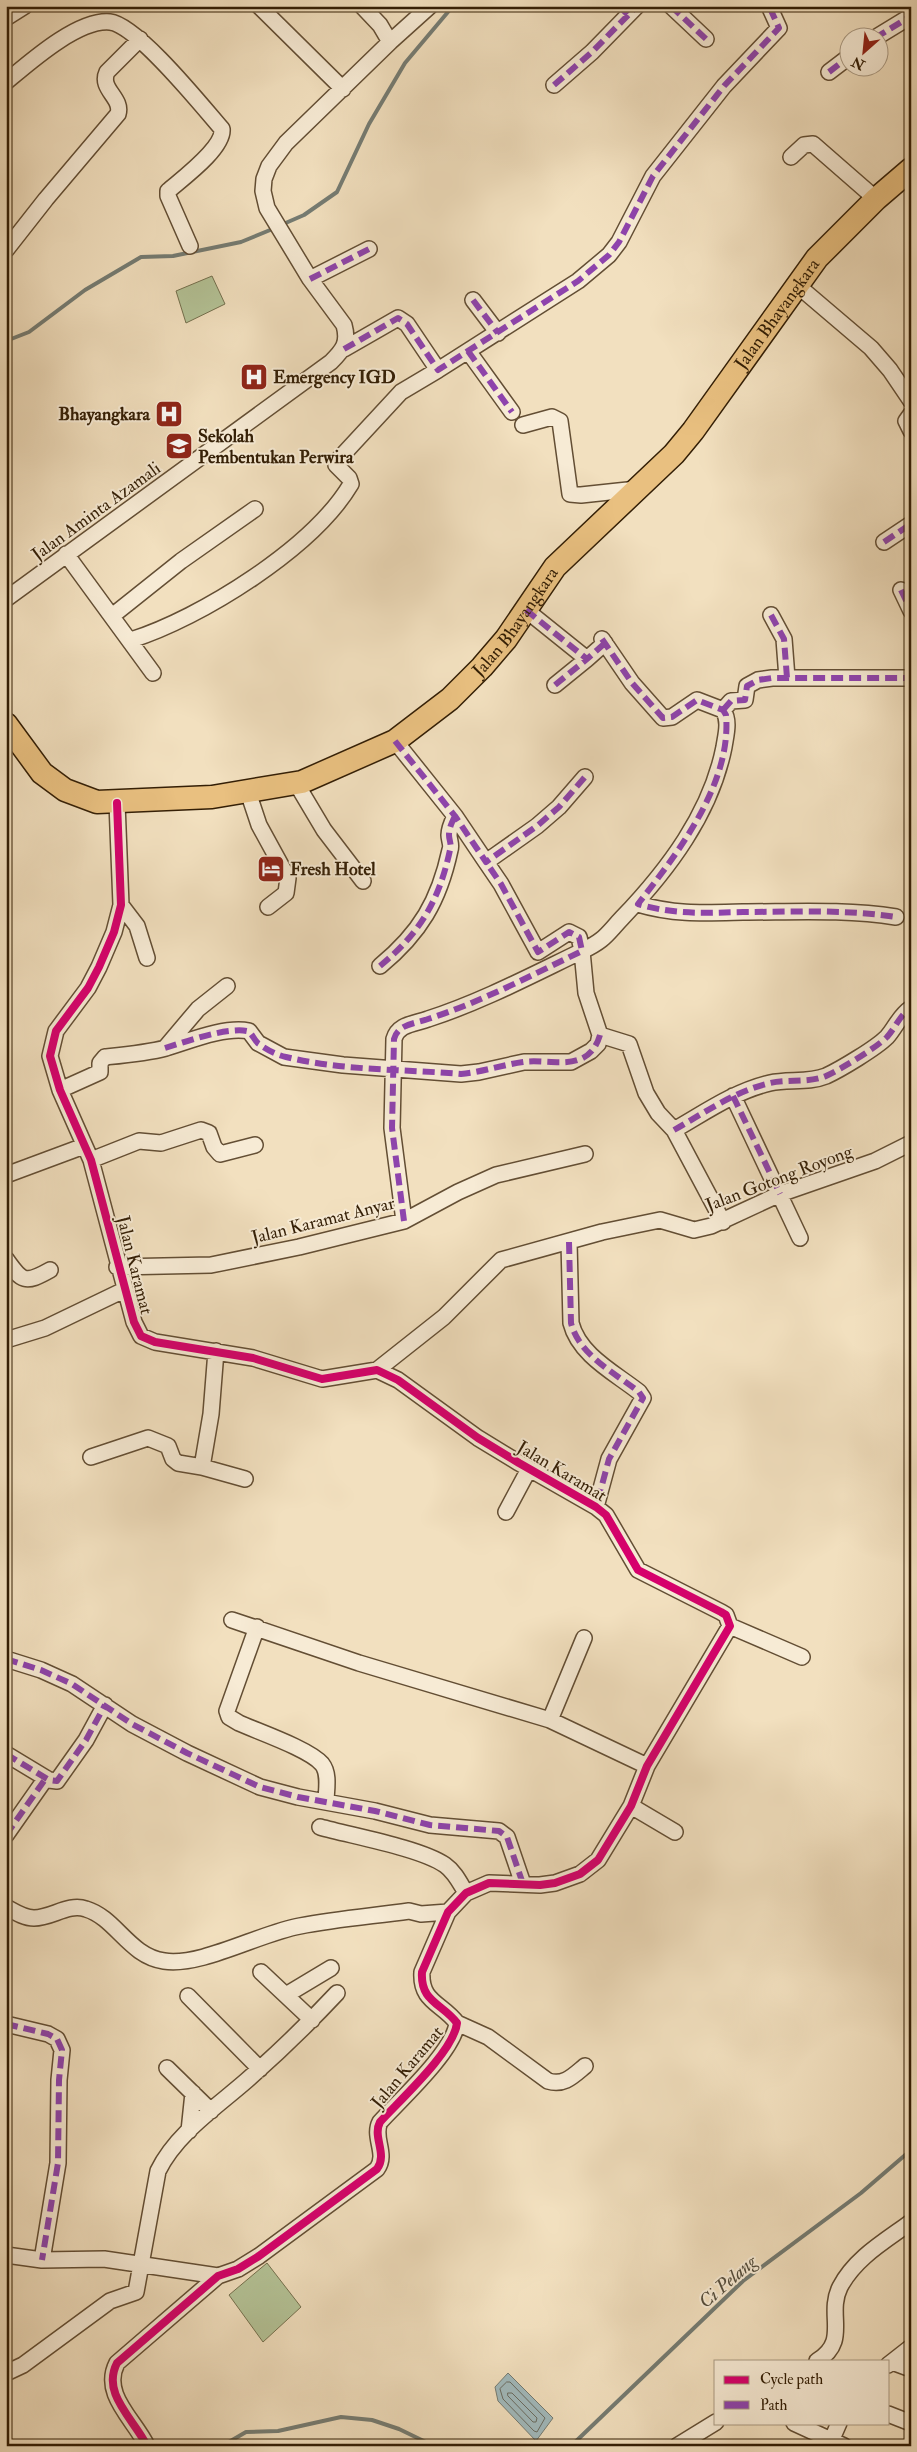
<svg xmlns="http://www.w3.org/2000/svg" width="917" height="2452" viewBox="0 0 917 2452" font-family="'IM FELL Double Pica',serif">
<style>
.green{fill:#b4c397;stroke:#74704e}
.water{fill:#a1babd;stroke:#757c73}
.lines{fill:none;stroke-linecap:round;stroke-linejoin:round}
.shore{stroke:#6a6c61;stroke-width:1}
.stream{stroke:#757c73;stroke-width:4}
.minor-casing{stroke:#634e34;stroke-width:18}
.highway-casing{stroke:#331e05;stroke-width:25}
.minor{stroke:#f7ebd5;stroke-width:15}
.highway{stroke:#e9c080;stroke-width:22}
.quiet{stroke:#8e44ad;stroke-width:6;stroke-dasharray:12 6;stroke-linecap:butt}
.cycleway-casing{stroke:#f7ebd5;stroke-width:11}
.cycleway{stroke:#d6006c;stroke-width:8}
.labels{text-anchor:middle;stroke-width:4;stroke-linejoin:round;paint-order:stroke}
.street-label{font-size:18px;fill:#331e05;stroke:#f7ebd5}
.poi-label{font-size:18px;font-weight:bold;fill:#331e05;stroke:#f7ebd5;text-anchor:start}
.water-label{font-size:19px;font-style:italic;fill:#544d3c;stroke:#f7ebd5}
</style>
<rect width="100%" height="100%" fill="#f2e0bf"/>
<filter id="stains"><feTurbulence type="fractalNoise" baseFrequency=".004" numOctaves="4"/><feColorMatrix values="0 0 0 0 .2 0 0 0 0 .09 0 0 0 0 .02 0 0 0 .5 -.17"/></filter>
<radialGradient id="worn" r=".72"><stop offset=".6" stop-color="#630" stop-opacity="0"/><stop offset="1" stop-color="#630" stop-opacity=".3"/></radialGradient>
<path class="green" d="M 212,276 L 225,304 L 186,323 L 176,291 Z
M 267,2263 L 301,2307 L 263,2342 L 229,2295 Z"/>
<path class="water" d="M 508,2373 L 553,2418 L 536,2441 L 498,2401 L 495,2387 Z"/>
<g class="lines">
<path class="shore" d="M 507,2382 L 510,2382 L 545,2418 L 537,2432 L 534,2431 L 503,2399 L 500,2389 Z
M 508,2393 L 512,2393 L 537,2418 L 536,2422 L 533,2422 L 508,2396 Z"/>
<path class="stream" d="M 281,225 L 304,215 L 337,192 L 369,124 L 405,63 L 453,6
M 6,341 L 29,332 L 85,290 L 141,257 L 173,256 L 241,242 L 275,228
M 222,2446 L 246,2432 L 278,2431 L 341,2417 L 372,2420 L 399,2429 L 434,2446
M 571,2446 L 743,2281 L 861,2193 L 911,2150"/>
<g class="minor-casing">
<path id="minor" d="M 259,6 L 343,89
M 671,6 L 706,39
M 6,18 L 25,6
M 875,38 L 911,16
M 390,42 L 430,6
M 829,72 L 850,56
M 6,82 C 30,62 78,19 110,22 C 137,25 202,106 222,129 C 224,148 183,178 168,191 L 168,196 L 190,246
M 554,85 L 592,52 L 637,6
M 791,157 L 804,145 L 813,144 L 876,199
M 6,250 L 46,199 L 118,114 C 123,98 99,89 107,72 L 140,39
M 310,279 L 369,249
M 797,285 L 871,348 L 890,370 L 911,401
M 473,300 L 498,333
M 344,349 L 398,318 L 407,324 L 438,370 L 578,281 L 609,255 L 619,242 L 653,176 L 724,86 L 779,28 L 769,6
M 468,351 L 512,412
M 911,414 L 906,421 L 911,431
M 523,425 L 552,417 L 560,421 L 570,494 L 581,495 L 637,489
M 884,542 L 911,524
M 66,554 L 153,673
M 901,590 L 911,611
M 6,599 L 331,362 C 343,350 349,343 344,325 L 310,279 L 267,208 L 263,191 L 264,179 L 269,166 L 286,143 L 390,42 L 380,25 L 362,6
M 526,610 L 587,659 L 605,643
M 771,615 L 784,639 L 787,678
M 112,616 L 181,561 L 255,509
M 131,640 C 201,618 313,548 351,484 L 349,478 L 336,465 L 338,460 L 401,392 L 438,370
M 555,685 L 587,659
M 723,710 L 731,701 L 745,700 L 747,686 L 758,680 L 772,678 L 911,678
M 395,741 L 455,816 L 486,862 L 537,826 L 559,807 L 585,777
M 296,783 L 324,830 L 363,881
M 248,792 L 259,825 L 288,878 L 286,893 L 268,907
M 117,803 L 121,905 L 114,932 L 99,967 L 88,988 L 56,1031 L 50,1056 L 60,1090 L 91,1160 L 134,1322 L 141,1336 L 155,1342 L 253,1358 L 322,1379 L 377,1370 L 398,1380 L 478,1438 L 519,1463 L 596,1507 L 606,1515 L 638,1570 L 721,1612 L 726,1615 L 730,1626 L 647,1766 L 631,1806 L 598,1860 L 580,1874 L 555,1883 L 540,1885 L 489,1883 L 466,1893 L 448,1912 L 422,1972 C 420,2002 442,2003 457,2023 C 454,2051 400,2100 380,2122 C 372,2137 388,2154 377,2169 L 259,2256 L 238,2269 L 218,2276 L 117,2363 C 101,2394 134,2419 147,2446
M 638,904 C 675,915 705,913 743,912 C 793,912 846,909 896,917
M 121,905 L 137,926 L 147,958
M 380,966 C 420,933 439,901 450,850 C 452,845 449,840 449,835 C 449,828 452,822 455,816
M 600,1035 L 629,1044 L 646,1093 L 658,1113 L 674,1130 L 723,1222
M 165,1048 L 198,1009 L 227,986
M 60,1090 L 100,1072 L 100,1063 L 105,1057 C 125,1055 147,1053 166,1048 C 189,1041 225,1026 249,1031 L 258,1043 L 284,1057 L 343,1065 L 461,1074 L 479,1072 L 524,1062 L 571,1062 L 591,1051 L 598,1044 L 600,1035 L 586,993 L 582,951 C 605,940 606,935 622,918 C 668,870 711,813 724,747 C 726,734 730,721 723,710 L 697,700 L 672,717 L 663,718 L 632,683 L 602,639
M 733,1096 L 800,1238
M 674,1130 C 704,1113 735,1091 770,1083 C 788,1079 809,1083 826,1076 C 841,1069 876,1048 887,1037 C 896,1027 899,1016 911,1008
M 91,1160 L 139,1141 L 161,1143 L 201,1130 L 209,1133 L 214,1147 L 220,1154 L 255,1145
M 6,1175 L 84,1146
M 404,1221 L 392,1128 L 394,1039 C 398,1024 414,1024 428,1019 C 481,1002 532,975 582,951 L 579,937 L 569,932 L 538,952 L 501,884 L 486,862
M 569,1242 L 571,1323 C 579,1355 615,1373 639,1392 L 643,1398 L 609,1459 L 596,1507
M 6,1259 C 22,1282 25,1284 50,1270
M 117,1267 L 211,1265 L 299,1247 L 404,1221 L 458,1192 L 496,1175 L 585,1154
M 6,1340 L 45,1328 L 124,1290
M 377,1370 L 444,1317 L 501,1260 L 602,1232 L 660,1220 L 694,1230 L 711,1226 L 780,1194 L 875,1161 L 911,1143
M 91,1457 L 148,1438 L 168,1446 L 173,1459 L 178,1463 L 202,1467 L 245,1479
M 202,1467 L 211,1414 L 216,1351
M 506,1512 L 529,1469
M 232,1620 L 359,1663 L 550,1720 L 647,1766
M 730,1626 L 802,1657
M 257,1627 L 227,1711 L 229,1717 L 239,1723 C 259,1732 309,1749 322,1764 C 330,1774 326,1791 326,1802
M 6,1659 L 41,1670 L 72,1684 L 132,1724 L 187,1753 L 260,1787 L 298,1797 L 375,1811 L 430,1825 L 499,1831 L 507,1837 L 523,1884
M 550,1720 L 584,1638
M 6,1754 L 49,1780 L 57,1781 L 86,1740 L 105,1705
M 631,1806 L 675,1832
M 320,1827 C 352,1836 420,1848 445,1865 C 455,1872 460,1883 466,1893
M 6,1835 L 46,1778
M 6,1907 C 15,1912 24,1918 34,1918 C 52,1918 68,1903 86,1909 C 116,1918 129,1956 164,1961 C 201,1967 260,1933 300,1926 C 336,1919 373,1916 409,1911 L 421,1914 L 448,1912
M 261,1972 L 312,2020
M 286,1995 L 331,1968
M 188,1996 L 260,2069
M 457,2023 L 488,2037 L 548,2081 C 564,2086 573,2076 585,2066
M 6,2024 L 48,2034 L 57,2039 L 62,2050 L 59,2080 L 58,2163 L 42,2260
M 167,2068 L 211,2111
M 189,2131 L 193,2093
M 6,2255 L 42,2260 L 104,2259 L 218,2276
M 817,2361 C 850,2341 826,2315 840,2287 C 855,2258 885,2241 911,2222
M 892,2362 L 911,2369
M 888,2365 L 911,2347
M 6,2373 L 23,2365 L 110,2301 L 136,2292 L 158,2171 C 176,2134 215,2108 246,2081 C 278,2053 308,2024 337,1993
M 888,2414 L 911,2423
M 794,2423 L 844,2446
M 677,2446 L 716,2422
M 829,2446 L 839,2423"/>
</g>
<g class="highway-casing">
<g id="highway">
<path id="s1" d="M 6,724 L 42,773 L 65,790 L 97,802 L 212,797 L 302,782 L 395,741 L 450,699 L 482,667 L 506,639 L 555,567 L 674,454 L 693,431 L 817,258 L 876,199 L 911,169"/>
</g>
</g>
<use href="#minor" class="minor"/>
<use href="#highway" class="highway"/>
<path class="quiet" d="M 619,6 L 628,15
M 671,6 L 706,39
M 875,38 L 911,16
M 829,72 L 850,56
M 554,85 L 592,52 L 637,6
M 310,279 L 369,249
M 473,300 L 498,333
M 344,349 L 398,318 L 407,324 L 438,370 L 578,281 L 609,255 L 619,242 L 653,176 L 724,86 L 779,28 L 769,6
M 468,351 L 512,412
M 884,542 L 911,524
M 901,590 L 911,611
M 526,610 L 587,659 L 605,643
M 771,615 L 784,639 L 787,678
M 602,639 L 632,683 L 663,718 L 672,717 L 697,700 L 723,710 L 726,715 C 732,784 677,854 638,904 C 675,915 705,913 743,912 C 793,912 846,909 896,917
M 555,685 L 587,659
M 723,710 L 731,701 L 745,700 L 747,686 L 758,680 L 772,678 L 911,678
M 395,741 L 455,816 L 486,862 L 537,826 L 559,807 L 585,777
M 380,966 C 420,933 439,901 450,850 C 452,845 449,840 449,835 C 449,828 452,822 455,816
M 165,1048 C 184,1042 227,1027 247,1031 C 252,1032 254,1041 259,1044 C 267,1050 277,1055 286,1057 C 343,1071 404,1069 461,1074 C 482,1072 502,1065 523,1062 C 551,1058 588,1075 600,1035
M 733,1096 L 780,1194
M 674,1130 C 704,1113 735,1091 770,1083 C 788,1079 809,1083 826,1076 C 841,1069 876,1048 887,1037 C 896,1027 899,1016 911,1008
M 404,1221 L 392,1128 L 394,1039 C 398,1024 414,1024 428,1019 C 481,1002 532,975 582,951 L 579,937 L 569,932 L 538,952 L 501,884 L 486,862
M 569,1242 L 571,1323 C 579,1355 615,1373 639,1392 L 643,1398 L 609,1459 L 596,1507
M 6,1659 L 41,1670 L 72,1684 L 132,1724 L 187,1753 L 260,1787 L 298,1797 L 375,1811 L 430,1825 L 499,1831 L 507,1837 L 523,1884
M 6,1754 L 49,1780 L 57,1781 L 86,1740 L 105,1705
M 6,1835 L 46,1778
M 6,2024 L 48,2034 L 57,2039 L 62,2050 L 59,2080 L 58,2163 L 42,2260"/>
<g class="cycleway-casing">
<path id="cycleway" d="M 117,803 L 121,905 L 114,932 L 99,967 L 88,988 L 56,1031 L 50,1056 L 60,1090 L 91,1160 L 134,1322 L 141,1336 L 155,1342 L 253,1358 L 322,1379 L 377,1370 L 398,1380 L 478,1438 L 519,1463 L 596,1507 L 606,1515 L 638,1570 L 721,1612 L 726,1615 L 730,1626 L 647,1766 L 631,1806 L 598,1860 L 580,1874 L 555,1883 L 540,1885 L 489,1883 L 466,1893 L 448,1912 L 422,1972 C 420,2002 442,2003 457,2023 C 454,2051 400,2100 380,2122 C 372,2137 388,2154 377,2169 L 259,2256 L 238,2269 L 218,2276 L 117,2363 C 101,2394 134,2419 147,2446"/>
</g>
<use href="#cycleway" class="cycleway"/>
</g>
<defs>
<g id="hospital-square" transform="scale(1.4375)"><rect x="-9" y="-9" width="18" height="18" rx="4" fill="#8f2418" stroke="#f7ebd5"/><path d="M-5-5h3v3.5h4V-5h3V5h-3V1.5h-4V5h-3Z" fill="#fff"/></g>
<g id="university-square" transform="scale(1.4375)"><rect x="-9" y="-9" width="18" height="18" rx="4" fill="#8f2418" stroke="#f7ebd5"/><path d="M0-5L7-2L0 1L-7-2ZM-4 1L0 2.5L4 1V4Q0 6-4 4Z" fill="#fff"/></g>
<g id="hotel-square" transform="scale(1.4375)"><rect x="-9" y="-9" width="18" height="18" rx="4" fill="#8f2418" stroke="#f7ebd5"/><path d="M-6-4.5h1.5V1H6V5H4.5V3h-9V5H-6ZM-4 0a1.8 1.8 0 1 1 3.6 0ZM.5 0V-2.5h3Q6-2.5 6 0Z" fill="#fff"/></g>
</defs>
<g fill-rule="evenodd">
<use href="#hospital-square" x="254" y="377"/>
<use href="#hospital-square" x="169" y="414"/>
<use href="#university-square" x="179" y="446"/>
<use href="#hotel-square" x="271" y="869"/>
</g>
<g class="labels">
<g class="street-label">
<text dy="6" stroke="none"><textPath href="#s1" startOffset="1008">Jalan Bhayangkara</textPath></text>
<text transform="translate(96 511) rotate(-36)" y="6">Jalan Aminta Azamali</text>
<text dy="6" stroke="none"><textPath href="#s1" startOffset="602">Jalan Bhayangkara</textPath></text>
<text transform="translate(779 1178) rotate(-21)" y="6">Jalan Gotong Royong</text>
<text transform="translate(323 1220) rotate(-14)" y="6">Jalan Karamat Anyar</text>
<text transform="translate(135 1265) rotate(76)" y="6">Jalan Karamat</text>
<text transform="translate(562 1471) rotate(31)" y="6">Jalan Karamat</text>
<text transform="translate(407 2067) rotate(-50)" y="6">Jalan Karamat</text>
</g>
<g class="poi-label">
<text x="273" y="383">Emergency IGD</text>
<text x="150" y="420" text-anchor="end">Bhayangkara</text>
<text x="198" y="442">Sekolah<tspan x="198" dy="21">Pembentukan Perwira</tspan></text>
<text x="290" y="875">Fresh Hotel</text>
</g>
<g class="water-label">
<text transform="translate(727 2281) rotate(-41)" y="7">Ci Pelang</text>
</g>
</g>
<rect width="917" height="2452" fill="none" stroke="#f2e0bf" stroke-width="25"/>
<rect x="8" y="8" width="902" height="2437" fill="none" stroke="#331e05" stroke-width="2.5"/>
<rect x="12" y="12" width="892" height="2427" fill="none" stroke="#331e05"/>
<rect x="714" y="2360" width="175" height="65" fill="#f7ebd5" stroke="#a99982"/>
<rect x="724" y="2376" width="25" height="8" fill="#d6006c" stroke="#a99982"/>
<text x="760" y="2384" font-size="15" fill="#331e05">Cycle path</text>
<rect x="724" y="2401" width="25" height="8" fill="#8e44ad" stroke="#a99982"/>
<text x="760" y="2410" font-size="15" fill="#331e05">Path</text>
<g transform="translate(864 52) rotate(207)"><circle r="24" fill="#f7ebd5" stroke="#a99982"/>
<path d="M0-4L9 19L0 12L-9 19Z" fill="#8f2418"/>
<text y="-8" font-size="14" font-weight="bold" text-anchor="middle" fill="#331e05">N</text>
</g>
<rect width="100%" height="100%" filter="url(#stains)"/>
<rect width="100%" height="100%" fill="url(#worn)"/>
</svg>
